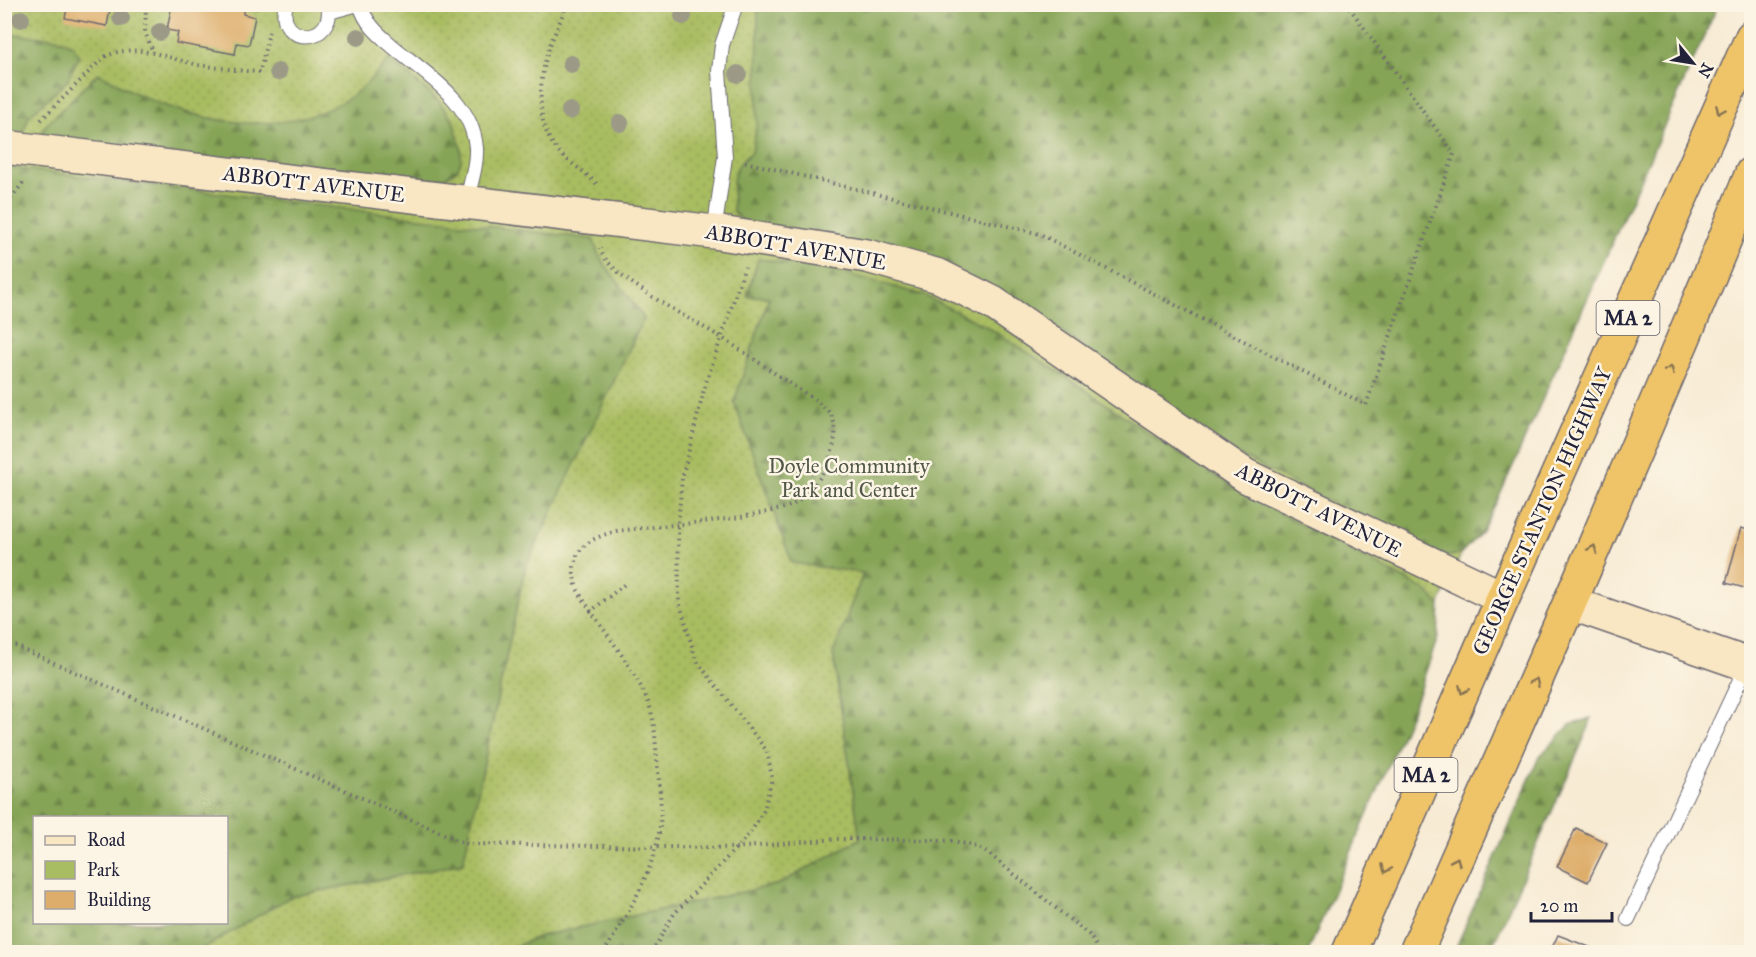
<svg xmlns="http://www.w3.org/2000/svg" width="1756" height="957" viewBox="0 0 1756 957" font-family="'IM FELL Great Primer',serif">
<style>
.green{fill:url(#green-dots);stroke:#656f4e;stroke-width:1.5;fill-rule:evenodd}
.forest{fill:url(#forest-firs);stroke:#546349;stroke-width:1.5;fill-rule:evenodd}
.building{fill:#ddad6b}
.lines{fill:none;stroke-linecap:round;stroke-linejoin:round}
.lane-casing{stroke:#6d6871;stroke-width:16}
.secondary-casing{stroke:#6d6871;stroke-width:36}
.highway-casing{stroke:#6d6871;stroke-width:36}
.path{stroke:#6d6871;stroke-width:4;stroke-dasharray:1.5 4.5;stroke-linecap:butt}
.lane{stroke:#fff;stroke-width:14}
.secondary{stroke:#f9e7c3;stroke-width:33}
.highway{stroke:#efc469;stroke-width:33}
.tree{fill:#9c9a87}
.oneway{stroke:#887352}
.labels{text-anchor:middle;stroke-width:5;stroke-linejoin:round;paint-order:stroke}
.shield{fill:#fcf5e5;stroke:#63616e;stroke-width:1.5}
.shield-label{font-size:20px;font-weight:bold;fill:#22223b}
.street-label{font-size:21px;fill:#22223b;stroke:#fcf5e5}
.park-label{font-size:21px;fill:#515848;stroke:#fcf5e5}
</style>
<defs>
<pattern id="green-dots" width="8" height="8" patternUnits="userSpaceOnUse" patternTransform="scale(1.5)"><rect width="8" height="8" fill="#a8bc61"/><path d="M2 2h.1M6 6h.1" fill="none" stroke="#90a155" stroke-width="1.8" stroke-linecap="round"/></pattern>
<pattern id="forest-firs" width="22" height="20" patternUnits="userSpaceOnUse" patternTransform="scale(1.5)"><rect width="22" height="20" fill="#86a457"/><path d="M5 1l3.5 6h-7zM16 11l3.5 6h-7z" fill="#6d8549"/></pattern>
</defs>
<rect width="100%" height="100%" fill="#fcf5e5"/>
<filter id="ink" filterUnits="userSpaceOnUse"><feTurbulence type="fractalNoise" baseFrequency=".0167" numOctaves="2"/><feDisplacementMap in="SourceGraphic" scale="12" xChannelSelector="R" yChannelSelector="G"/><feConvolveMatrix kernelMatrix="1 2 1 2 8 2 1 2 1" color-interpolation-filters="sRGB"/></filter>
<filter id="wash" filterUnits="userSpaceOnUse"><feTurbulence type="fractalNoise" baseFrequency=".008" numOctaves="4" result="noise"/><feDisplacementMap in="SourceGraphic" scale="24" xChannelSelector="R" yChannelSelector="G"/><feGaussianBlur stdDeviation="1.35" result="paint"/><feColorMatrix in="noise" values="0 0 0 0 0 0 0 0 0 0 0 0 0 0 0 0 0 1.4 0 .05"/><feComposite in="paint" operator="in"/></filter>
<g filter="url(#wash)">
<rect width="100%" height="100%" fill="#f7ebd4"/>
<path class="green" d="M 5,5 L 1693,5 C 1559,320 1428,638 1290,952 L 5,952 ZM 34,818 L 226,818 L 226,922 L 34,922 Z"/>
<path class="forest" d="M 758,5 L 1718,5 L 1500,495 L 1482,531 L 1461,553 L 1447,557 L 1402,540 L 1222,446 L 1055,327 L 747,224 L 733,212 C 733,185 728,169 752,152 L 757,124 Z
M 5,34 L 56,38 L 73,45 L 79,56 L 67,81 L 29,116 L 21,139 L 5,137 Z
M 389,59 L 438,100 L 453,120 L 461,148 L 461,161 L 458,168 L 448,176 L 425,183 L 40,142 L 43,128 L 98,73 C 112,80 125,88 139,95 C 204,124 287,139 350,97 C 365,87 377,73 389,59 Z
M 5,167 L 593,239 L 599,256 L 644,318 L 525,568 L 463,863 L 290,897 L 197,952 L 20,952 L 5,942 ZM 34,818 L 226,818 L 226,922 L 34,922 Z
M 758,259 L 823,267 L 923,295 L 989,328 L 1065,376 L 1172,449 L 1248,496 L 1425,590 L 1440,605 L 1438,637 L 1412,711 L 1308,952 L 502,952 L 540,936 L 779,884 L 860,839 L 833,654 L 863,573 L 792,563 L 734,402 L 769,297 L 747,296 Z
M 1591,718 L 1589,727 L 1490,952 L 1454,952 L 1539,757 L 1570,725 Z"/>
<g id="blocks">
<path class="building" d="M 68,4 L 111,4 L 107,26 L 65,18 Z
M 172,4 L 257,4 L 257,9 L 245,7 L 243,14 L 255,17 L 249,45 L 237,43 L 235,54 L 176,43 L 178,32 L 167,30 Z
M 1741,528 L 1752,531 L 1752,590 L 1726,583 Z
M 1576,828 L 1607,843 L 1588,882 L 1557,867 Z
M 1558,935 L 1592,948 L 1591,952 L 1550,952 Z"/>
</g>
</g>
<g filter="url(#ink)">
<use href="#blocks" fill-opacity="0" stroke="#6d6871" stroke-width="1.5"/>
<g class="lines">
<g class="lane-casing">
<path id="lane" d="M 286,4 C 274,45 337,47 328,4
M 360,4 C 365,22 377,33 390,44 C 423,73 472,99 476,148 C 477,166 470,185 466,203
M 329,12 L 358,4
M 714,232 L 725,157 L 719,71 L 722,45 L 736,4
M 1628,919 L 1747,665"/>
</g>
<g class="secondary-casing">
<path id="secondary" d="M 4,147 L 714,232 L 867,256 L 939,276 L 993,303 L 1246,476 L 1503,598
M 1570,603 L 1752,666"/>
</g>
<g class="highway-casing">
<path id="highway" d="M 1349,952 L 1503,598 L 1752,37
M 1416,952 C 1530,694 1645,435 1752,173"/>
</g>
<path class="path" d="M 566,4 C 562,20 554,33 549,48 C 540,75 535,117 552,143 C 564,162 586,170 599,187
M 146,6 L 145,32 L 153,52
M 384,8 L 397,4
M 41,120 L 103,58 C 133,40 168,59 199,65 C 219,68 240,71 260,72 L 269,32
M 745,162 L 1040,234 L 1366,405 L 1454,154 L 1347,4
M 4,208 L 25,180
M 600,248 C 605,275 694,321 719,336 C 743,351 765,367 788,382 C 799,390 824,404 831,415 C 838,428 835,441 831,455 C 825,472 812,492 797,502 C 785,510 770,511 757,514 C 711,523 664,525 617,531 C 585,539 566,553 577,589 C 598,625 628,658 646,697 C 655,716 655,738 657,759 C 659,784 663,808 659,833 C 653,872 625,919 604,952
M 590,612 L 626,583
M 4,641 L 467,844 L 734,848 L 837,839 L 934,840 L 954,841 L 974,846 L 988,853 L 1089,935 L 1100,952
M 652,952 L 674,914 L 751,832 L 764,810 L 772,778 L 767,751 L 696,660 L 679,601 L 678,524 L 682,478 L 705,386 L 745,267"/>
<use href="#lane" class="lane"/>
<use href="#secondary" class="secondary"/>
<use href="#highway" class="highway"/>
</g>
<g class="tree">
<circle cx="683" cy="16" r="9"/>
<circle cx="121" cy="18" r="9"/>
<circle cx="21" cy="19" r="9"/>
<circle cx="160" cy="32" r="9"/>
<circle cx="358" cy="37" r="9"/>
<circle cx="571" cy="64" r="9"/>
<circle cx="278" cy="72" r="9"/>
<circle cx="738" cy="74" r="9"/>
<circle cx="570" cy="111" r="9"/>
<circle cx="620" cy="123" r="9"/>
</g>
<defs><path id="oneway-chevron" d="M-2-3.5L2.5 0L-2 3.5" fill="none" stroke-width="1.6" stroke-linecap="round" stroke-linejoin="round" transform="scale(1.5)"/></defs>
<g class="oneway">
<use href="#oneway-chevron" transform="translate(1720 110) rotate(113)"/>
<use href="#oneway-chevron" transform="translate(1670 370) rotate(-67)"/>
<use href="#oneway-chevron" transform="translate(1593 549) rotate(-67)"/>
<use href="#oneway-chevron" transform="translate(1535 682) rotate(-66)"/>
<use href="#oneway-chevron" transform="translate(1463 690) rotate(113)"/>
<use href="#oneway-chevron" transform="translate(1456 861) rotate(-66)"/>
<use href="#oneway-chevron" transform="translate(1386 869) rotate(113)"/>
</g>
</g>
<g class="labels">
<g class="shield">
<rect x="1596.5" y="301" width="63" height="34" rx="4.5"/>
<rect x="1394.5" y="758" width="63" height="34" rx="4.5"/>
</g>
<g class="shield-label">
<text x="1628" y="325">MA 2</text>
<text x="1426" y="782">MA 2</text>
</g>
<g class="street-label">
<text transform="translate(314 184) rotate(7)" y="7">ABBOTT AVENUE</text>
<text transform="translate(796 247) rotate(10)" y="7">ABBOTT AVENUE</text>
<text transform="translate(1319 510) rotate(27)" y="7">ABBOTT AVENUE</text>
<text transform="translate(1542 511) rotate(-66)" y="7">GEORGE STANTON HIGHWAY</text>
</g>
<g class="park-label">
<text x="849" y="473">Doyle Community<tspan x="849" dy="24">Park and Center</tspan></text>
</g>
</g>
<rect width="1756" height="957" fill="none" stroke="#fcf5e5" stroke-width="24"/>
<rect x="33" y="816" width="195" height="108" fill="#fcf5e5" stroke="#a5a1a1" stroke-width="1.5"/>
<rect x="45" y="836" width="30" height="9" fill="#f9e7c3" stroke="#a5a1a1" stroke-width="1.5"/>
<text x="87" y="846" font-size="18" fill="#22223b">Road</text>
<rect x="45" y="861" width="30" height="18" fill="#a8bc61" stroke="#a5a1a1" stroke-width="1.5"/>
<text x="87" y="876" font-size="18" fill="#22223b">Park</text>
<rect x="45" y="891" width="30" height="18" fill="#ddad6b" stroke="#a5a1a1" stroke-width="1.5"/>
<text x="87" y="906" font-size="18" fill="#22223b">Building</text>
<g transform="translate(1693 63) rotate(120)" stroke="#fcf5e5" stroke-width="4.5" paint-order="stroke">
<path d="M0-4.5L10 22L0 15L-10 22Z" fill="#22223b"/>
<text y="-9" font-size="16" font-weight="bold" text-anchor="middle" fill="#22223b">N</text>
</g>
<path d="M1531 912v9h81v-9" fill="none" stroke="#22223b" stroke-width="3"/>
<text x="1540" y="912" font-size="18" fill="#22223b" stroke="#fcf5e5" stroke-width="4.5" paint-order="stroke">20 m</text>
</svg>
